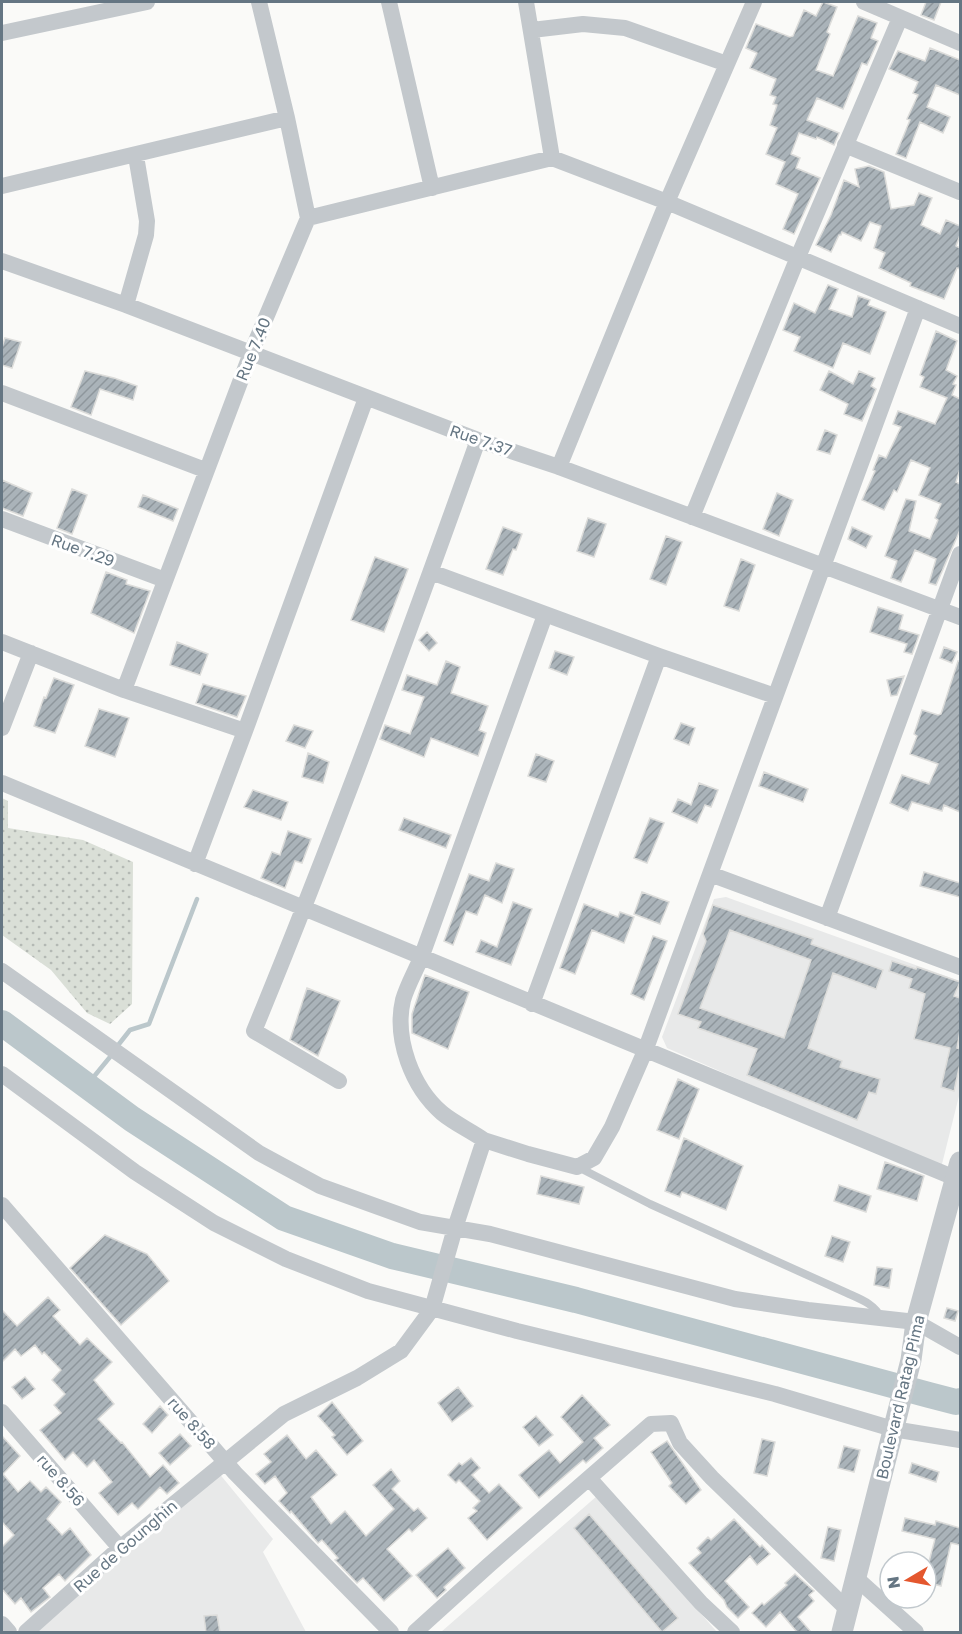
<svg xmlns="http://www.w3.org/2000/svg" width="962" height="1634" viewBox="0 0 962 1634" font-family="'Golos Text',sans-serif">
<style>
.built{fill:#e8e9e9}
.garden{fill:url(#garden-dots)}
.lines{fill:none;stroke-linecap:round;stroke-linejoin:round}
.stream{stroke:#bbc7cb;stroke-width:4.5}
.river{stroke:#bbc7cb;stroke-width:26}
.building{fill:url(#building-hatch);stroke:#dcdcda;stroke-width:1.5;fill-rule:evenodd}
.service{stroke:#c3c8cc;stroke-width:8}
.minor{stroke:#c3c8cc;stroke-width:16}
.tertiary{stroke:#c3c8cc;stroke-width:21}
.labels{text-anchor:middle;stroke-width:6;stroke-linejoin:round;paint-order:stroke}
.street-label{font-size:16px;fill:#657683;stroke:#fff}
</style>
<defs>
<pattern id="garden-dots" width="8" height="8" patternUnits="userSpaceOnUse" patternTransform="scale(1.5)"><rect width="8" height="8" fill="#dadfd7"/><path d="M2 2h.1M6 6h.1" fill="none" stroke="#b4b9b4" stroke-width="1.8" stroke-linecap="round"/></pattern>
<pattern id="building-hatch" width="6" height="6" patternUnits="userSpaceOnUse" patternTransform="scale(1.5)"><rect width="6" height="6" fill="#aab3b9"/><path d="M-1 1l2-2M0 6l6-6M5 7l2-2" fill="none" stroke="#8e969c"/></pattern>
</defs>
<rect width="100%" height="100%" fill="#fafaf8"/>
<path class="built" d="M 726,897 L 960,981 L 960,1092 L 941,1168 L 667,1048 L 662,1037 L 714,899 Z
M 218,1472 L 273,1539 L 263,1552 L 306,1632 L 37,1632 Z
M 597,1496 L 717,1632 L 441,1632 Z"/>
<path class="garden" d="M 2,798 L 8,801 L 8,828 L 83,840 L 133,862 L 132,1004 L 110,1024 L 87,1013 L 51,970 L 2,935 Z"/>
<g class="lines">
<path class="stream" d="M 119,1044 L 130,1030 L 149,1024 L 197,899
M 87,1085 L 110,1057"/>
<path class="river" d="M 2,1023 L 132,1119 L 284,1218 L 392,1256 L 576,1300 L 929,1395 L 956,1402 L 960,1401"/>
</g>
<path class="building" d="M 823,2 L 837,7 L 827,32 L 830,34 L 816,70 L 833,76 L 858,16 L 877,23 L 871,38 L 878,41 L 867,65 L 862,63 L 843,109 L 817,98 L 807,120 L 839,133 L 834,145 L 817,137 L 816,139 L 799,133 L 791,154 L 800,158 L 796,168 L 820,178 L 794,234 L 783,229 L 798,194 L 776,184 L 785,162 L 766,154 L 777,128 L 770,125 L 777,105 L 773,104 L 776,97 L 770,95 L 776,79 L 750,68 L 757,53 L 746,48 L 756,24 L 790,37 L 793,36 L 804,10 L 816,16 Z
M 926,2 L 941,2 L 934,20 L 921,15 Z
M 930,48 L 960,60 L 960,95 L 936,85 L 927,107 L 950,117 L 943,133 L 920,122 L 906,158 L 896,154 L 910,120 L 907,119 L 918,95 L 913,93 L 918,82 L 889,69 L 898,51 L 925,61 Z
M 869,166 L 884,172 L 891,209 L 914,205 L 919,193 L 932,198 L 921,225 L 940,234 L 946,220 L 960,226 L 960,235 L 956,246 L 960,248 L 960,269 L 957,268 L 944,299 L 910,286 L 911,283 L 879,268 L 885,253 L 874,248 L 881,226 L 870,222 L 861,241 L 842,232 L 841,235 L 839,235 L 831,252 L 816,245 L 831,215 L 844,180 L 859,187 L 855,169 Z
M 828,285 L 838,289 L 829,309 L 852,317 L 858,296 L 870,300 L 868,305 L 886,312 L 870,354 L 843,343 L 833,368 L 794,351 L 800,337 L 783,330 L 794,303 L 815,313 Z
M 936,331 L 957,341 L 946,370 L 957,376 L 953,384 L 956,385 L 952,395 L 960,399 L 960,469 L 956,482 L 960,484 L 960,530 L 936,585 L 929,583 L 936,559 L 915,550 L 901,582 L 891,578 L 897,561 L 885,556 L 906,499 L 916,501 L 909,531 L 930,539 L 938,520 L 935,518 L 941,504 L 919,495 L 930,468 L 911,460 L 897,492 L 894,490 L 884,510 L 862,500 L 875,471 L 873,470 L 879,455 L 886,458 L 901,427 L 893,424 L 898,411 L 935,424 L 947,398 L 920,387 L 924,377 L 920,375 Z
M 5,338 L 21,342 L 12,368 L 2,365 L 2,347 Z
M 85,371 L 114,378 L 137,386 L 133,400 L 100,389 L 91,415 L 71,407 Z
M 829,371 L 853,384 L 859,371 L 875,378 L 871,386 L 876,389 L 862,421 L 844,414 L 848,404 L 820,390 Z
M 825,430 L 837,435 L 830,454 L 817,450 Z
M 2,480 L 32,493 L 23,516 L 2,508 Z
M 72,489 L 87,495 L 72,534 L 57,528 Z
M 777,493 L 793,500 L 779,536 L 763,529 Z
M 143,495 L 178,509 L 173,521 L 138,507 Z
M 588,518 L 606,524 L 594,557 L 577,551 Z
M 503,527 L 522,534 L 516,550 L 513,549 L 503,575 L 486,569 Z
M 852,527 L 872,536 L 866,548 L 848,539 Z
M 666,536 L 682,542 L 666,585 L 650,579 Z
M 375,557 L 408,569 L 384,632 L 351,620 Z
M 741,559 L 755,565 L 739,611 L 724,606 Z
M 106,572 L 127,580 L 126,584 L 150,591 L 134,633 L 91,613 Z
M 878,607 L 903,615 L 899,629 L 919,635 L 912,654 L 904,652 L 907,644 L 870,632 Z
M 427,632 L 437,643 L 429,651 L 419,640 Z
M 177,642 L 208,654 L 200,675 L 170,665 Z
M 944,647 L 957,652 L 952,663 L 940,658 Z
M 555,651 L 574,657 L 567,675 L 549,668 Z
M 446,661 L 460,667 L 451,693 L 488,706 L 479,730 L 486,733 L 478,756 L 431,738 L 424,757 L 380,739 L 385,725 L 410,734 L 424,697 L 402,690 L 407,675 L 437,685 Z
M 958,661 L 960,662 L 960,812 L 944,805 L 942,811 L 912,802 L 908,811 L 890,803 L 902,775 L 929,784 L 938,764 L 910,754 L 917,736 L 914,734 L 922,710 L 938,715 L 941,714 Z
M 904,676 L 897,695 L 891,696 L 887,680 Z
M 54,678 L 74,685 L 55,733 L 34,726 L 44,697 L 46,698 Z
M 203,684 L 246,696 L 237,717 L 196,703 Z
M 99,709 L 129,718 L 115,757 L 85,746 Z
M 681,723 L 695,728 L 689,745 L 674,739 Z
M 294,725 L 313,731 L 305,748 L 286,741 Z
M 308,753 L 329,762 L 323,783 L 302,777 Z
M 536,754 L 554,761 L 546,782 L 528,776 Z
M 764,772 L 808,789 L 803,802 L 759,786 Z
M 699,783 L 718,790 L 711,807 L 705,805 L 697,823 L 672,812 L 678,799 L 691,805 Z
M 253,790 L 288,802 L 281,820 L 244,807 Z
M 404,818 L 451,835 L 446,848 L 399,830 Z
M 650,818 L 664,823 L 647,863 L 634,858 Z
M 288,831 L 311,839 L 302,863 L 295,861 L 285,888 L 261,878 L 272,852 L 280,855 Z
M 496,863 L 514,869 L 502,903 L 485,895 L 477,915 L 466,911 L 453,945 L 444,941 L 469,874 L 489,881 Z
M 924,872 L 960,883 L 960,897 L 920,886 Z
M 642,892 L 669,902 L 660,924 L 634,914 Z
M 513,902 L 532,909 L 511,965 L 476,952 L 481,940 L 497,947 Z
M 584,904 L 618,917 L 620,912 L 634,917 L 624,943 L 592,930 L 575,974 L 560,968 Z
M 713,905 L 813,939 L 811,944 L 883,970 L 876,989 L 833,973 L 808,1048 L 842,1061 L 840,1067 L 880,1079 L 876,1094 L 869,1092 L 857,1120 L 747,1075 L 757,1049 L 698,1028 L 701,1022 L 678,1014 L 706,941 L 703,934 ZM 730,930 L 811,960 L 784,1038 L 700,1008 Z
M 653,936 L 667,941 L 644,1000 L 631,994 Z
M 892,961 L 916,969 L 917,967 L 960,982 L 954,996 L 960,998 L 960,1031 L 957,1048 L 960,1049 L 960,1064 L 954,1091 L 941,1087 L 950,1048 L 914,1039 L 925,994 L 909,988 L 912,979 L 889,971 Z
M 425,975 L 469,992 L 448,1049 L 412,1033 L 412,1014 Z
M 307,988 L 340,1001 L 318,1056 L 290,1040 Z
M 678,1079 L 699,1089 L 679,1139 L 657,1130 Z
M 684,1138 L 743,1166 L 726,1210 L 682,1192 L 680,1197 L 665,1191 Z
M 885,1162 L 924,1176 L 917,1201 L 877,1189 Z
M 541,1176 L 584,1187 L 579,1204 L 537,1194 Z
M 839,1185 L 871,1196 L 866,1212 L 834,1201 Z
M 105,1235 L 147,1254 L 169,1281 L 121,1325 L 70,1268 Z
M 832,1236 L 850,1242 L 843,1262 L 825,1256 Z
M 877,1267 L 892,1269 L 889,1288 L 874,1285 Z
M 48,1297 L 60,1310 L 53,1316 L 80,1345 L 87,1338 L 112,1362 L 94,1380 L 114,1404 L 98,1419 L 121,1443 L 122,1442 L 150,1477 L 163,1465 L 179,1483 L 167,1494 L 160,1487 L 138,1509 L 132,1503 L 118,1515 L 99,1493 L 112,1482 L 94,1460 L 87,1467 L 73,1452 L 65,1460 L 40,1430 L 61,1413 L 54,1405 L 65,1394 L 52,1380 L 61,1370 L 44,1352 L 42,1354 L 35,1345 L 21,1356 L 15,1349 L 2,1362 L 2,1310 L 17,1326 Z
M 947,1308 L 958,1311 L 955,1321 L 944,1318 Z
M 25,1377 L 35,1389 L 22,1399 L 12,1387 Z
M 458,1387 L 473,1406 L 452,1422 L 438,1403 Z
M 582,1395 L 610,1425 L 594,1438 L 603,1448 L 586,1463 L 583,1460 L 539,1498 L 519,1475 L 549,1450 L 560,1463 L 583,1442 L 561,1417 Z
M 332,1402 L 363,1441 L 347,1455 L 332,1437 L 335,1435 L 318,1416 Z
M 160,1406 L 168,1415 L 152,1433 L 143,1424 Z
M 536,1416 L 553,1435 L 539,1446 L 523,1427 Z
M 180,1434 L 191,1446 L 170,1465 L 159,1453 Z
M 287,1435 L 306,1459 L 316,1450 L 337,1475 L 311,1497 L 331,1524 L 345,1511 L 366,1536 L 394,1509 L 373,1485 L 391,1469 L 400,1481 L 392,1489 L 414,1511 L 418,1508 L 427,1518 L 412,1532 L 409,1529 L 387,1549 L 412,1576 L 384,1601 L 363,1578 L 357,1583 L 335,1560 L 338,1558 L 322,1540 L 318,1543 L 291,1511 L 290,1513 L 279,1501 L 287,1493 L 275,1476 L 265,1484 L 256,1474 L 271,1462 L 264,1454 Z
M 2,1436 L 20,1456 L 3,1474 L 18,1492 L 30,1481 L 41,1492 L 46,1487 L 61,1502 L 47,1519 L 62,1535 L 70,1528 L 91,1555 L 65,1581 L 59,1574 L 43,1588 L 50,1597 L 31,1612 L 21,1598 L 15,1604 L 2,1589 L 2,1547 L 14,1535 L 2,1522 Z
M 762,1439 L 775,1442 L 767,1476 L 754,1473 Z
M 667,1441 L 701,1490 L 686,1504 L 669,1486 L 672,1483 L 651,1452 Z
M 844,1446 L 860,1450 L 854,1472 L 838,1468 Z
M 471,1458 L 480,1468 L 472,1475 L 489,1493 L 499,1484 L 522,1508 L 487,1540 L 468,1518 L 477,1511 L 473,1508 L 480,1501 L 459,1480 L 456,1483 L 448,1475 L 459,1463 L 462,1465 Z
M 912,1463 L 939,1472 L 936,1482 L 909,1473 Z
M 589,1514 L 678,1618 L 662,1632 L 574,1528 Z
M 905,1518 L 935,1525 L 936,1521 L 960,1528 L 960,1545 L 951,1543 L 941,1586 L 926,1582 L 926,1573 L 935,1539 L 902,1531 Z
M 734,1519 L 760,1547 L 762,1545 L 770,1554 L 757,1565 L 750,1556 L 725,1581 L 749,1607 L 738,1618 L 727,1607 L 724,1600 L 689,1563 L 701,1553 L 697,1548 L 708,1537 L 711,1540 Z
M 828,1527 L 841,1530 L 834,1561 L 821,1558 Z
M 448,1548 L 465,1568 L 444,1587 L 446,1590 L 437,1598 L 416,1575 Z
M 795,1574 L 814,1591 L 809,1595 L 814,1601 L 798,1617 L 811,1632 L 797,1632 L 780,1612 L 766,1627 L 752,1613 L 762,1603 L 764,1605 L 787,1585 L 785,1583 Z
M 217,1615 L 220,1632 L 206,1632 L 204,1616 Z"/>
<g class="lines">
<path class="service" d="M 578,1167 L 650,1204 L 847,1293 C 860,1299 875,1304 881,1318"/>
<path class="minor" d="M 389,2 L 432,188
M 526,2 L 552,158
M 864,2 L 960,43
M 532,30 L 583,24 L 625,28 L 727,64
M 2,33 L 147,2
M 845,145 L 960,192
M 2,186 L 287,118
M 308,218 L 552,158 L 667,202 L 960,326
M 2,261 L 126,305 L 478,440 L 559,467 L 960,617
M 126,305 L 146,235 L 147,221 L 136,156
M 2,393 L 205,470
M 559,467 L 667,202 L 754,2
M 692,517 L 798,257 L 900,18
M 2,519 L 165,580
M 431,572 L 659,656 L 775,696
M 2,642 L 124,690 L 245,731
M 124,690 L 251,353 L 308,218 L 287,118 L 259,2
M 2,728 L 31,653
M 2,783 L 960,1180
M 195,864 L 245,731 L 366,398
M 710,874 L 960,967
M 827,918 L 960,554
M 2,971 L 259,1153 L 320,1186 L 420,1222 L 490,1234 L 735,1299 L 808,1310 L 916,1322 L 960,1347
M 532,1004 L 659,656
M 2,1074 L 135,1172 L 214,1223 L 286,1259 L 368,1291 L 517,1331 L 775,1394 L 893,1429 L 960,1440
M 339,1081 L 254,1031 C 334,837 407,639 478,440
M 484,1140 C 471,1131 454,1123 442,1113 C 412,1087 394,1039 403,1000 C 407,986 415,972 421,958 L 545,615
M 2,1205 L 235,1473 L 391,1632
M 2,1412 L 120,1548
M 589,1478 L 701,1603 L 732,1632
M 856,1578 L 916,1632
M 2,1624 L 9,1632
M 26,1632 L 120,1548 L 284,1414 L 357,1378 L 401,1351 L 432,1309 L 455,1228 L 484,1140 L 528,1154 L 577,1167 L 594,1158 L 612,1127 L 645,1051 L 918,308
M 415,1632 L 489,1565 L 651,1424 L 671,1423 L 680,1443 L 712,1478 L 848,1610"/>
<path class="tertiary" d="M 842,1632 L 911,1360 L 916,1322 L 960,1162"/>
</g>
<g class="labels">
<g class="street-label">
<text transform="translate(253 349) rotate(-68)" y="6">Rue 7.40</text>
<text transform="translate(481 440) rotate(19)" y="6">Rue 7.37</text>
<text transform="translate(83 550) rotate(20)" y="6">Rue 7.29</text>
<text transform="translate(900 1397) rotate(-77)" y="6">Boulevard Ratag Pima</text>
<text transform="translate(192 1423) rotate(49)" y="6">rue 8.58</text>
<text transform="translate(61 1480) rotate(49)" y="6">rue 8.56</text>
<text transform="translate(125 1546) rotate(-41)" y="6">Rue de Gounghin</text>
</g>
</g>
<rect width="962" height="1634" fill="none" stroke="#657683" stroke-width="6"/>
<g transform="translate(908 1580) rotate(260)"><circle r="28" fill="#ffffff" stroke="#c1c8cd" stroke-width="1.5"/>
<path d="M0-4.5L10 22L0 15L-10 22Z" fill="#e4572e"/>
<text y="-9" font-size="16" font-weight="bold" text-anchor="middle" fill="#657683">N</text>
</g>
</svg>
